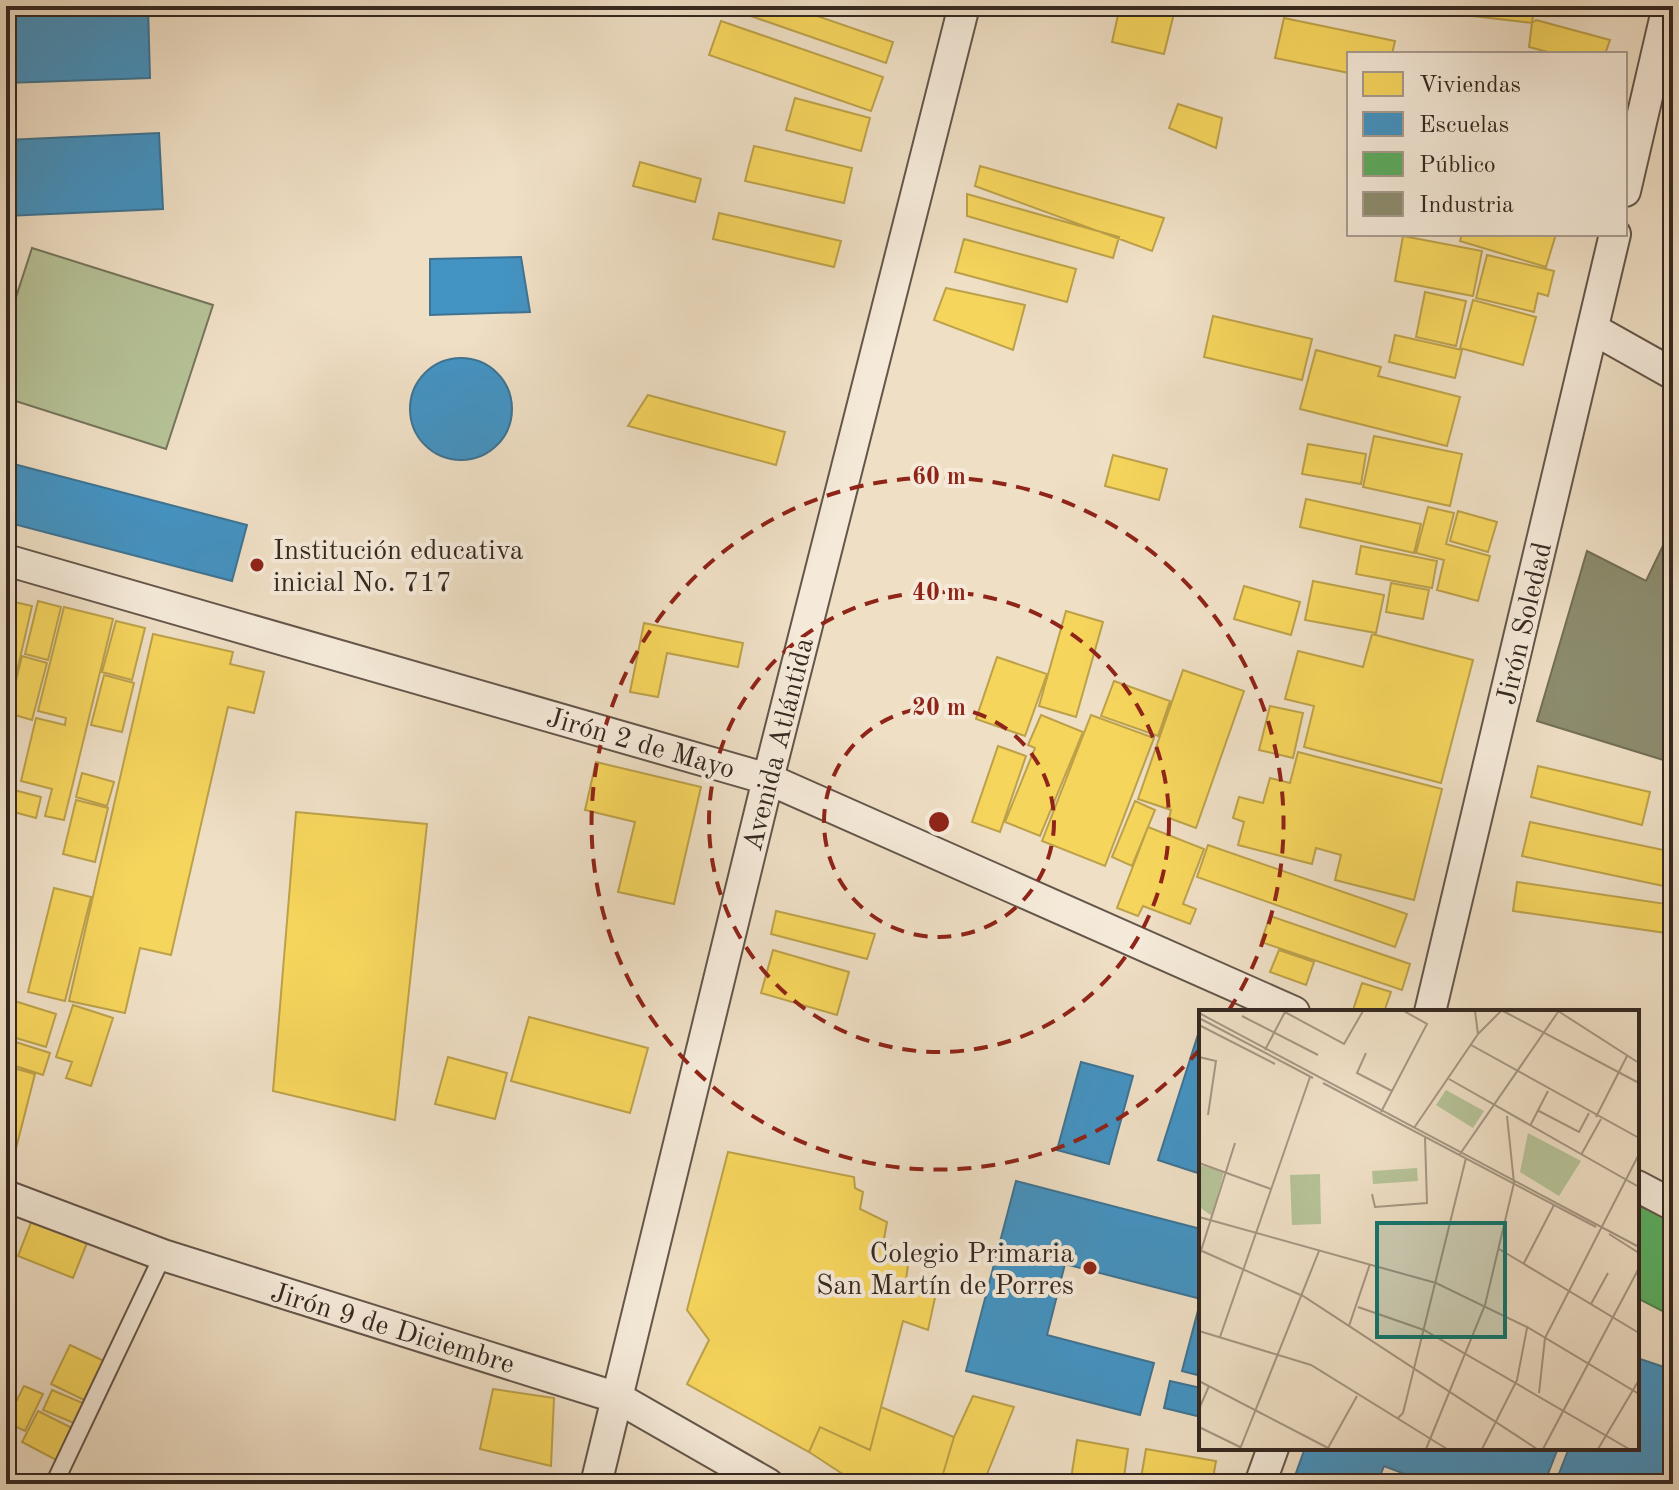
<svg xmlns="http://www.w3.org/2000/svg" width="1679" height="1490" viewBox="0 0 1679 1490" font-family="'Old Standard TT',serif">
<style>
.green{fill:#b6c297;stroke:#76755c;stroke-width:2}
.homes{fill:#f6d55c;stroke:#bca14a;stroke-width:2}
.schools{fill:#4393c3;stroke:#3f7392;stroke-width:2}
.public{fill:#5aae61;stroke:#4f864e;stroke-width:2}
.industry{fill:#8c8c6e;stroke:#726e57;stroke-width:2}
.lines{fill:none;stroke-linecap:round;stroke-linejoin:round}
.lane-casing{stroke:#64564a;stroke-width:20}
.street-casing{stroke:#64564a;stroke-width:34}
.lane{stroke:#f5ead9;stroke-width:16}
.street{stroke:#f5ead9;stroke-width:30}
.ring{fill:none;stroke:#8f2418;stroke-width:4;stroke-dasharray:14 10}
.poi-dot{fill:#8f2418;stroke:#f5ead9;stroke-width:3}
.labels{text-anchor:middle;stroke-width:8;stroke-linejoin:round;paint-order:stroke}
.poi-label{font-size:28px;fill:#352821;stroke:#f5ead9;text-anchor:start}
.street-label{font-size:28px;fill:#352821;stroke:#f5ead9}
.inset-road{fill:none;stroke:#a59683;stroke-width:2}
.view{fill:#0f766e;fill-opacity:0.15;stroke:#0f766e;stroke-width:4}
.inset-edge{fill:none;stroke:#352821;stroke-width:4}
.centre{fill:#8f2418;stroke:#f5ead9;stroke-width:4}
.ring-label{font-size:24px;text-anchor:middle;font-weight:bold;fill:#8f2418;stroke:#f5ead9;stroke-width:8;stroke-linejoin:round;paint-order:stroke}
</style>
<rect width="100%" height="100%" fill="#efdfc5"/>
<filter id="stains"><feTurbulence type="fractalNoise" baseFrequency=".0025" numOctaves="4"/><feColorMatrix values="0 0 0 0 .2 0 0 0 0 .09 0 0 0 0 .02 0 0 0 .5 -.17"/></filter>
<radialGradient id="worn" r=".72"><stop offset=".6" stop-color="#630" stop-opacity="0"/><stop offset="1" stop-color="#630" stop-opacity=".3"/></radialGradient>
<path class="green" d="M 32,248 L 213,305 L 166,449 L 6,398 L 6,328 Z"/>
<path class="homes" d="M 722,6 L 788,6 L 893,42 L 886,63 Z
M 1120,6 L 1161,6 L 1175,9 L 1164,54 L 1112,42 Z
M 1387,6 L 1534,6 L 1532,23 Z
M 1284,18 L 1395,41 L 1392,54 L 1349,54 L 1349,73 L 1275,58 Z
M 1536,20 L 1610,40 L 1605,54 L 1555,54 L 1529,47 L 1532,23 Z
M 721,21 L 883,77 L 871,111 L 709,55 Z
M 795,98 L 870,118 L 861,151 L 786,130 Z
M 1178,104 L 1222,118 L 1216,148 L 1169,128 Z
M 754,146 L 852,168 L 844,203 L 745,181 Z
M 640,162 L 701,179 L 695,202 L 633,186 Z
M 980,166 L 1164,218 L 1152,251 L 975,186 Z
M 967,194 L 1119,237 L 1113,258 L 967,216 Z
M 719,213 L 841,241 L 834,267 L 713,239 Z
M 1462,234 L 1556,234 L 1546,267 L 1460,241 Z
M 1403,236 L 1482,251 L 1473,296 L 1395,281 Z
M 964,239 L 1076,269 L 1067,302 L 955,272 Z
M 1487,255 L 1554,271 L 1548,296 L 1538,293 L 1534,312 L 1476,298 Z
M 946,288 L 1025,305 L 1013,350 L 934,320 Z
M 1425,292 L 1466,301 L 1456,346 L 1416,337 Z
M 1473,300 L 1536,317 L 1523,365 L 1460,348 Z
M 1213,316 L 1312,339 L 1302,380 L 1204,357 Z
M 1395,335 L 1462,350 L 1455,378 L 1389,362 Z
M 1316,350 L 1381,367 L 1378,376 L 1460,397 L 1447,446 L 1300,409 Z
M 648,395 L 785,432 L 776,465 L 628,426 Z
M 1374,436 L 1462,454 L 1450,506 L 1363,487 Z
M 1308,444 L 1366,454 L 1361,484 L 1302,474 Z
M 1113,455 L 1167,469 L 1159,500 L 1105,486 Z
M 1306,499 L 1421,524 L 1414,553 L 1300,527 Z
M 1428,507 L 1454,513 L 1446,544 L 1490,556 L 1478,601 L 1437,590 L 1444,560 L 1416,553 Z
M 1458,511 L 1497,522 L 1488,552 L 1450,541 Z
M 1361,546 L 1437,561 L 1432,588 L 1356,574 Z
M 1313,581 L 1384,595 L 1376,633 L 1305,620 Z
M 1391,583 L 1429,590 L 1423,619 L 1386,612 Z
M 1244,586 L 1300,602 L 1291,635 L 1234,619 Z
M 6,600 L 32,606 L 15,680 L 6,678 Z
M 38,601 L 61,607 L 48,660 L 25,654 Z
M 64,607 L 113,619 L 64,820 L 45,816 L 52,789 L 21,781 L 36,718 L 65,725 L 66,718 L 38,711 Z
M 1066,611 L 1103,622 L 1076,717 L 1039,706 Z
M 116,621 L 145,628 L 132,680 L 102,672 Z
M 644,623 L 743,643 L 738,667 L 667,653 L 658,697 L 630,692 Z
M 153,634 L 233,652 L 230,664 L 264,672 L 254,713 L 228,707 L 171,955 L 140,948 L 125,1013 L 69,1001 Z
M 1372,634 L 1473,660 L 1441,783 L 1304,747 L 1314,706 L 1285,699 L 1298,651 L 1363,667 Z
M 22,656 L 47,663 L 32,720 L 8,713 Z
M 997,657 L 1047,674 L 1025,736 L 976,719 Z
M 1183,670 L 1244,691 L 1196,828 L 1169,818 L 1171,810 L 1138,799 Z
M 104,675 L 134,683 L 122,732 L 91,725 Z
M 1114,681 L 1170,701 L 1158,736 L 1101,716 Z
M 1270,706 L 1303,713 L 1293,758 L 1259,750 Z
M 1041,715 L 1083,732 L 1040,836 L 1005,822 L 1035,748 L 1028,745 Z
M 1091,715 L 1154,738 L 1105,866 L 1042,841 Z
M 998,746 L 1026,756 L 1000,832 L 972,822 Z
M 1298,752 L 1442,789 L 1414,900 L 1335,880 L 1341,855 L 1316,848 L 1312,864 L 1238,845 L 1244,822 L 1233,818 L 1239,797 L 1263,803 L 1270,778 L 1290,783 Z
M 596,762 L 701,787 L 674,904 L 618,892 L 635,822 L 585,810 Z
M 1538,766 L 1650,792 L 1642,825 L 1531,797 Z
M 82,773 L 114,782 L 107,806 L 76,797 Z
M 6,788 L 41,797 L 36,818 L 6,810 Z
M 76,800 L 108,808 L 95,862 L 63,854 Z
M 1135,801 L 1155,810 L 1132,866 L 1112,857 Z
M 296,812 L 427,824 L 395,1120 L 273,1091 Z
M 1530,822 L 1673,852 L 1673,888 L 1522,856 Z
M 1148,827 L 1204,849 L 1183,904 L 1196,909 L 1190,924 L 1143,906 L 1138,916 L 1117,908 Z
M 1208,845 L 1407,914 L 1395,947 L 1197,877 Z
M 1517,882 L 1673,905 L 1673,934 L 1513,911 Z
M 54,888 L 91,897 L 65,1001 L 28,992 Z
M 776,911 L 875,934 L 867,959 L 771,934 Z
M 1270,916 L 1410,964 L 1402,990 L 1261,942 Z
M 773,950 L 849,972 L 837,1015 L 761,993 Z
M 1279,950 L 1314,962 L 1306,985 L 1270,972 Z
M 1362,983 L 1391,992 L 1384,1012 L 1353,1010 Z
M 8,999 L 56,1014 L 46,1047 L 6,1035 Z
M 73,1005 L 113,1018 L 91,1086 L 66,1078 L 72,1062 L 56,1057 Z
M 529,1017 L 648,1048 L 630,1113 L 511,1081 Z
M 6,1039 L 50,1053 L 43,1075 L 6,1063 Z
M 448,1057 L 507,1073 L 495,1119 L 435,1104 Z
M 6,1066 L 35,1074 L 11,1168 L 6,1167 Z
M 728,1152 L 854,1177 L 855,1188 L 863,1192 L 860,1209 L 887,1222 L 883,1245 L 910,1250 L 906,1280 L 936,1293 L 928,1330 L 903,1321 L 870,1450 L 820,1427 L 809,1452 L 687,1384 L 709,1340 L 687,1310 Z
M 32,1220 L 87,1243 L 73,1278 L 18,1256 Z
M 70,1345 L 104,1361 L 84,1400 L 51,1384 Z
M 24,1386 L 43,1394 L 25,1431 L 6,1422 Z
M 493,1389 L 554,1398 L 551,1466 L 480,1449 Z
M 52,1390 L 85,1404 L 76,1424 L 43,1410 Z
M 973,1396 L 1014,1407 L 983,1484 L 940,1484 L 954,1437 Z
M 881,1407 L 954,1437 L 940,1484 L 858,1484 L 809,1452 L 820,1427 L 870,1450 Z
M 38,1411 L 74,1429 L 58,1461 L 22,1442 Z
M 1077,1440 L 1128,1449 L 1123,1484 L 1071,1479 Z
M 1146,1449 L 1216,1461 L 1212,1484 L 1140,1484 Z"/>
<path class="schools" d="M 6,6 L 148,6 L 150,78 L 6,83 Z
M 159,133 L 163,209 L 6,216 L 6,140 Z
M 521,257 L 530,312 L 430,315 L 430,259 Z
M410 409a51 51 0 1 1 102 0a51 51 0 1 1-102 0Z
M 6,462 L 247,525 L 232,581 L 6,522 Z
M 1201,1025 L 1201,1174 L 1158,1160 Z
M 1081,1062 L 1133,1076 L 1109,1164 L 1057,1150 Z
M 1016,1181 L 1201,1229 L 1201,1376 L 1182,1371 L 1201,1299 L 1065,1264 L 1047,1335 L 1154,1363 L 1140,1415 L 966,1371 Z
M 1637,1358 L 1673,1370 L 1673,1484 L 1555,1484 L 1569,1448 L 1637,1448 Z
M 1170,1381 L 1201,1388 L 1201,1417 L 1164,1408 Z
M 1305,1448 L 1558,1448 L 1544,1484 L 1431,1484 L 1384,1466 L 1377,1484 L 1292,1484 Z"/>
<path class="public" d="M 1637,1205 L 1673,1221 L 1673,1310 L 1670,1315 L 1637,1298 Z"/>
<path class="industry" d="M 1673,525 L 1673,763 L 1537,721 L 1587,551 L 1646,581 Z"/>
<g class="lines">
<g class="lane-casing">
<path id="lane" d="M 54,1484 L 163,1255"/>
</g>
<g class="street-casing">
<path id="street" d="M 1625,191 L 1668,6
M 1593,329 L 1673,374
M 6,560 L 768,779 L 1294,1012
M 1430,1012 L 1615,234
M 1637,1186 L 1673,1205
M 6,1196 L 163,1255 L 618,1398 L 768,1484
M 596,1484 L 768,779 L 964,6
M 1260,1484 L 1273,1448"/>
</g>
<use href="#lane" class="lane"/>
<use href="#street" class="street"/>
</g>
<g class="ring">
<circle cx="939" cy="822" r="115"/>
<circle cx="939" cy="822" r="230"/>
<path d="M1200 1049A346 346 0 1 1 1229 1010"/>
</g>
<g class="poi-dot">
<circle cx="257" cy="565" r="8"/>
<circle cx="1090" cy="1268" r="8"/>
</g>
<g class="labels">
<g class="poi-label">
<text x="273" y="559">Institución educativa<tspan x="273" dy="32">inicial No. 717</tspan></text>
<text x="1074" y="1262" text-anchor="end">Colegio Primaria<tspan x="1074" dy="32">San Martín de Porres</tspan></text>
</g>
<g class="street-label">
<text transform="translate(1523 623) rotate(-77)" y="10">Jirón Soledad</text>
<text transform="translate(641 742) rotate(16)" y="10">Jirón 2 de Mayo</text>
<text transform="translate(777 744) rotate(-76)" y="10">Avenida Atlántida</text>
<text transform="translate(393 1327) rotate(17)" y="10">Jirón 9 de Diciembre</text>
</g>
</g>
<g transform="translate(1199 1010)">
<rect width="440" height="440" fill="#efdfc5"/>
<path d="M 247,80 L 285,101 L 274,118 L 237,95 ZM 329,123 L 382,151 L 360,186 L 321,162 ZM 0,155 L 25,162 L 13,206 L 0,197 ZM 218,158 L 219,171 L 174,174 L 173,161 ZM 121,164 L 122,214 L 93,215 L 91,165 Z" fill="#b6c297"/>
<path class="inset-road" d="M 84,1 L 145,34 L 164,1M 304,1 L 440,73M 359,1 L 440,53M 0,3 L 440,237M 43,6 L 119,45M 0,8 L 114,68M 0,15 L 76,54M 279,24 L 302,1M 272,35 L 440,128M 66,40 L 86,2M 167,43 L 158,63 L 193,81M 0,47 L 17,51 L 9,105M 250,69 L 440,177M 124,73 L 397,217M 338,100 L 380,122 L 390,103M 182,102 L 228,14 L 205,1M 397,107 L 428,46M 331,116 L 349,81M 215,118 L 279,24 L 276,1M 261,144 L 359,2M 382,145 L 402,109M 0,153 L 72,179M 173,184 L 176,197 L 228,193 L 226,127M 0,207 L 237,273 L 328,317 L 440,384M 410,224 L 440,243M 300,239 L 440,323M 3,241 L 104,286 L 338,439M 0,247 L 36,133M 325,253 L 355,195M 392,294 L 409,263M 159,297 L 225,320 L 430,439M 150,316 L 171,254M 0,321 L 112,355 L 248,439M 21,327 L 111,67M 0,371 L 131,439M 340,383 L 346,328 L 440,144M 0,399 L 10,376M 198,409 L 204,403 L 267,148M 0,417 L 41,437M 129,438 L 158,386M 41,439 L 120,241M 227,439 L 286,295 L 315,173 L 308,106M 283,439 L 318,370 L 328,318M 344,439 L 440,258M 399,439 L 440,370"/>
<path class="view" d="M 178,213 L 306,213 L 306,327 L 178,327 Z"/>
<rect width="440" height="440" class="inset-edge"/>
</g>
<circle cx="939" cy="822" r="12" class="centre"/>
<g class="ring-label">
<text x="939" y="484">60 m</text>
<text x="939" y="600">40 m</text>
<text x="939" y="715">20 m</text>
</g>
<rect width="1679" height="1490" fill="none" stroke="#efdfc5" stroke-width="32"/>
<rect x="8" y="8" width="1663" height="1474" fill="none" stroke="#352821" stroke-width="4"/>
<rect x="16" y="16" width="1647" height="1458" fill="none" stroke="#352821" stroke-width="2"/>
<rect x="1347" y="52" width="280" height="184" fill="#f5ead9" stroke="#a89c8f" stroke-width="2"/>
<rect x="1363" y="72" width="40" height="24" fill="#f6d55c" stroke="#a89c8f" stroke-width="2"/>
<text x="1419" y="92" font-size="24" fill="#352821">Viviendas</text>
<rect x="1363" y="112" width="40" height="24" fill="#4393c3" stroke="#a89c8f" stroke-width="2"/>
<text x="1419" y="132" font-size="24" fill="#352821">Escuelas</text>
<rect x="1363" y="152" width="40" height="24" fill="#5aae61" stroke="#a89c8f" stroke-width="2"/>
<text x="1419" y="172" font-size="24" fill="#352821">Público</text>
<rect x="1363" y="192" width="40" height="24" fill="#8c8c6e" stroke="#a89c8f" stroke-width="2"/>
<text x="1419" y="212" font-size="24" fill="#352821">Industria</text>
<rect width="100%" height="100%" filter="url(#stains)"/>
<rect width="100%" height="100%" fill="url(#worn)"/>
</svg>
